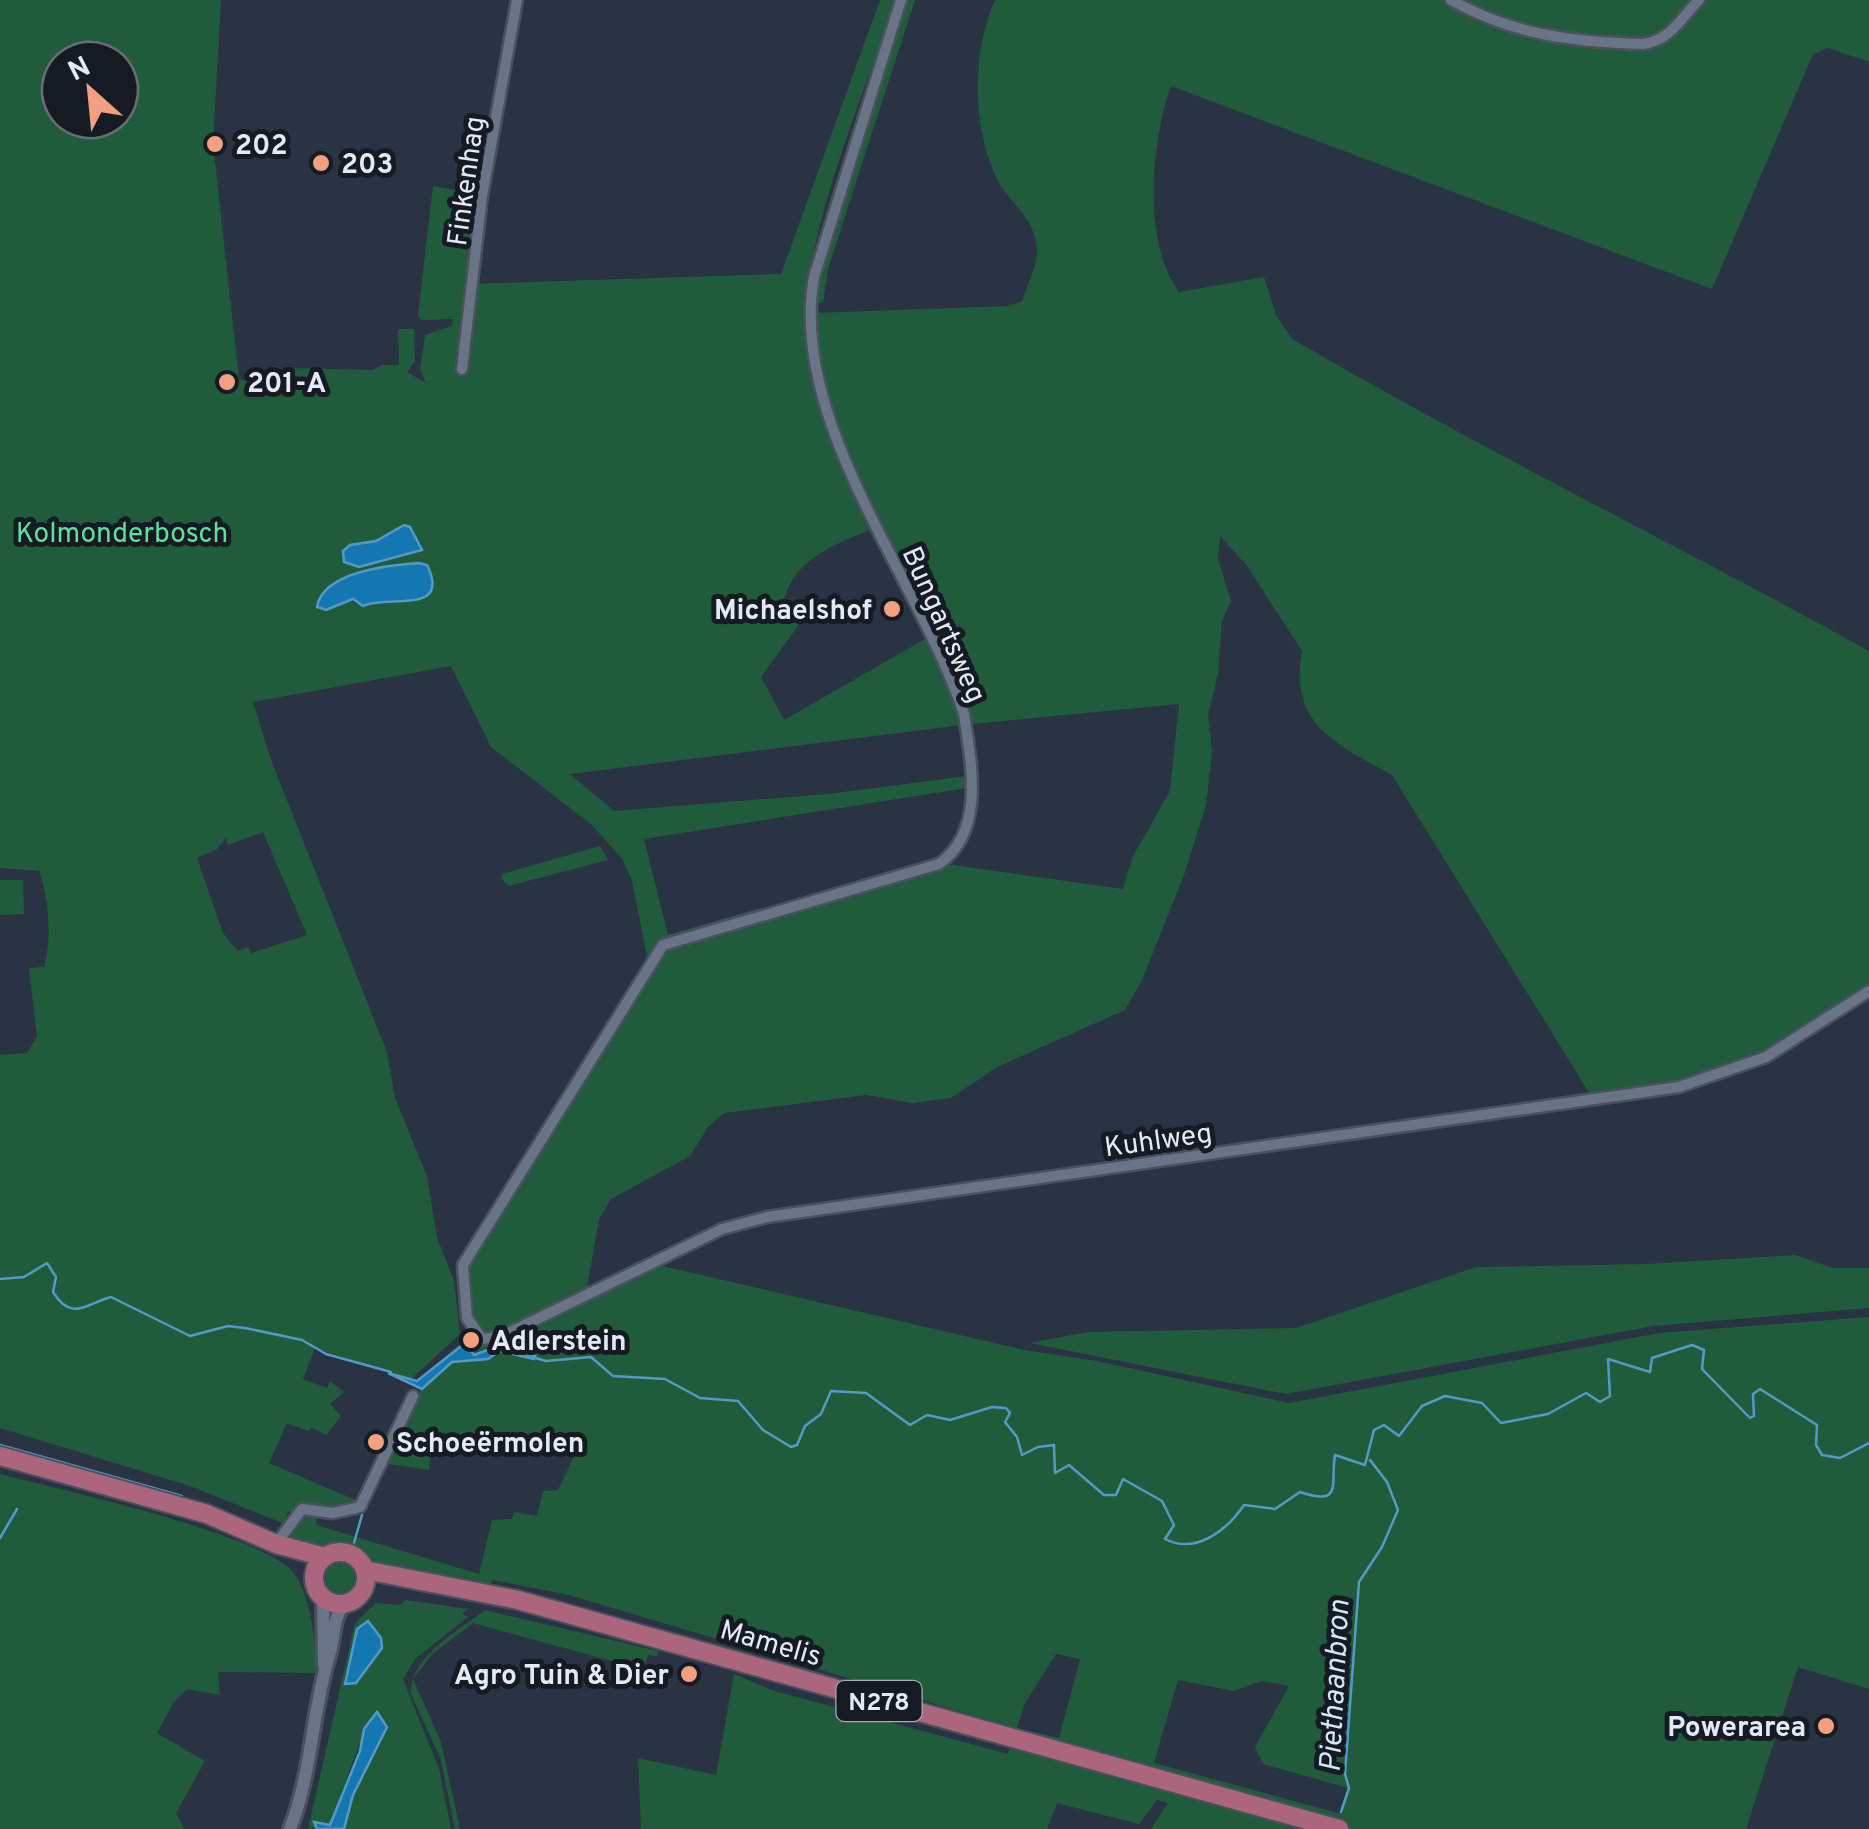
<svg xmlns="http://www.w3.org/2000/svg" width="1869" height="1829" viewBox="0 0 1869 1829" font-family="Overpass,sans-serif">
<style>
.green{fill:#205c3c;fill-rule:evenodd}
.water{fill:#1577b2;stroke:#539ac6;stroke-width:2.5}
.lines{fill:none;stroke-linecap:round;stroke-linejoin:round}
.stream{stroke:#539ac6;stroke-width:2.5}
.minor-casing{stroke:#49505e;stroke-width:15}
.tertiary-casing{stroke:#49505e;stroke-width:18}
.primary-casing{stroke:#49505e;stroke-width:22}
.minor{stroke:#6a7487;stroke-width:10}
.tertiary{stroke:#6a7487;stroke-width:12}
.primary{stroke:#ab657c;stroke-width:18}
.poi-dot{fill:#f2a07f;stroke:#161a22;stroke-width:4}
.labels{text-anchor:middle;stroke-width:10;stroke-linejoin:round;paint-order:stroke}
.shield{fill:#161a22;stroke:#a6acb6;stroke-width:2.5}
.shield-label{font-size:25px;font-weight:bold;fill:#e4eaf5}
.poi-label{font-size:28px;font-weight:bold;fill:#e4eaf5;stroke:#161a22;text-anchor:start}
.street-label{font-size:28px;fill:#e4eaf5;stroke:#161a22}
.park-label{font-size:28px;fill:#5de19b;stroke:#161a22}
.water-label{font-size:30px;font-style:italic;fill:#d3e7f8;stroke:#161a22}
</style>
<rect width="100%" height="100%" fill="#2a3343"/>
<path class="green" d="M 0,0 L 221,0 L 213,143 L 239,379 L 258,385 L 286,368 L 373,370 L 382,365 L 399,365 L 398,329 L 414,329 L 415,361 L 407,372 L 426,383 L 420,370 L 425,335 L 452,326 L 453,319 L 421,320 L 418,315 L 433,186 L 479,195 L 469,284 L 781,274 L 880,0 L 897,0 C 865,89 792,261 807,351 C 817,414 848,471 872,529 C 832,546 789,560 783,608 L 798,619 L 798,626 L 761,677 L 784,720 L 927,638 L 836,420 L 816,347 L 814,313 L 1008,306 L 1022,301 C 1027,285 1038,265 1037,249 C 1035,216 1007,202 995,175 C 972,123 972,51 995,0 L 1869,0 L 1869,62 L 1828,48 L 1813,54 L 1712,289 L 1171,86 C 1151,142 1142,242 1179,292 L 1264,277 L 1276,315 L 1292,339 C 1481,449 1677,545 1869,651 L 1869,986 L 1747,1062 L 1680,1083 L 1593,1099 L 1392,775 C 1339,745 1288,726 1302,651 L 1247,566 L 1220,536 L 1218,559 L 1231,601 L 1222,621 L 1218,674 L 1208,714 L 1212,754 L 1206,805 L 1184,875 L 1142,980 L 1125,1010 L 997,1067 L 951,1098 L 912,1103 L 866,1095 L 724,1113 L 708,1127 L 690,1156 L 611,1199 L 599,1219 L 587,1288 L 582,1293 L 488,1336 L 471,1317 L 466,1267 L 648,962 L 632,881 L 623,860 L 592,825 L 491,747 L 451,666 L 253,702 L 271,760 L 387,1052 L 395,1098 L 427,1176 L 437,1238 L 454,1280 L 460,1334 L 411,1379 L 315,1348 L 303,1379 L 327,1388 L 330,1381 L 344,1392 L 330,1404 L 341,1416 L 326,1435 L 311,1427 L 309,1431 L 287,1423 L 269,1463 L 358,1501 C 334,1514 311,1497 286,1514 L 285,1524 L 190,1486 L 0,1428 L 0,1055 L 27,1053 L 37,1037 L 29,968 L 44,967 C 52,940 49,897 39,871 L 0,868 ZM 60,60 L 120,60 L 120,120 L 60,120 ZM 404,525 L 409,554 L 401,552 L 359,567 L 358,543 L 375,541 ZM 419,563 L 427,565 L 403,602 L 375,600 L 363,606 L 347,600 L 362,573 ZM 1179,704 L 1170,791 L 1132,858 L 1123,889 L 946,864 L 842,895 L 757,909 L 668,935 L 644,839 L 967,788 L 967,776 L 828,794 L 614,811 L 570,774 L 962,725 ZM 263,832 L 307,935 L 251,953 L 248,947 L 238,951 L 223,933 L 197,858 L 217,849 L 226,838 L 228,845 Z
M 905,0 L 915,0 L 828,269 L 823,303 L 815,303 L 816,284 Z
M 600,846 L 608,860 L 508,886 L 501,878 L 502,874 Z
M 0,880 L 23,880 L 24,914 L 0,915 Z
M 1796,1255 L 1832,1268 L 1869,1268 L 1869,1308 L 1653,1326 L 1286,1394 L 1030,1343 L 1088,1332 L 1296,1328 L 1476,1267 L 1648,1264 Z
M 654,1264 L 1025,1350 L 1097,1361 L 1289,1403 L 1659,1333 L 1869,1317 L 1869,1689 L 1798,1667 L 1746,1829 L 1151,1829 L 1168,1803 L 1157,1800 L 1139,1824 L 1057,1803 L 1047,1829 L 641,1829 L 638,1758 L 716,1775 L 734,1674 L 774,1691 L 1008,1754 L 1016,1728 L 569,1595 L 493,1580 L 488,1587 L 367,1563 L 343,1548 L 315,1551 L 288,1541 L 300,1516 L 317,1515 L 316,1525 L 479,1574 L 492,1520 L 512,1519 L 514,1512 L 537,1516 L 543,1491 L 558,1490 L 577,1450 L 431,1431 L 429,1470 L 389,1464 L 422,1386 L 415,1382 L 459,1345 L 498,1345 ZM 1056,1654 L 1080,1659 L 1059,1738 L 1017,1728 L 1024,1705 ZM 1178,1680 L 1234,1691 L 1261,1681 L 1289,1686 L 1255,1747 L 1263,1764 L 1348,1788 L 1342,1814 L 1154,1763 Z
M 0,1474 C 52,1488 272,1535 296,1576 C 312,1603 316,1643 316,1673 L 218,1672 L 220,1695 L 187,1689 L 174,1702 L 157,1733 L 205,1761 L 176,1813 L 184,1829 L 0,1829 Z
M323 1578a18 18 0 1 1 36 0a18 18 0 1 1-36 0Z
M 406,1600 L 468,1609 L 462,1613 L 468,1617 L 415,1659 L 403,1679 L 439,1769 L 451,1829 L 344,1829 L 353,1795 L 387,1727 L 375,1716 C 360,1733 341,1798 330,1825 L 308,1829 L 355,1623 L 376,1603 L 400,1605 ZM 368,1621 L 381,1638 L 356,1683 L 345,1684 L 357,1629 Z
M 485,1610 L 658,1651 L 657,1656 L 648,1655 L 644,1670 L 473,1623 L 432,1654 L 413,1679 L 441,1742 L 460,1829 L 455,1829 L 441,1760 L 411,1694 C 409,1657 458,1631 485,1610 Z"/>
<path class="water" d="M 404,525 L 410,527 L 422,550 L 359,567 L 344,562 L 343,551 L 350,545 L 376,541 Z
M 419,563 L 427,565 C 452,616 387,594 363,606 L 353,599 L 326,610 L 317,607 C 323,571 390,565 419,563 Z
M 465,1343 L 474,1355 L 493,1348 L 535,1356 L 534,1359 L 500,1351 L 488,1359 L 452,1362 L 422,1389 L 388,1373 L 417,1381 Z
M 368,1621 L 381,1638 L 382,1648 L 356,1683 L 345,1684 L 357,1629 Z
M 377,1712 L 387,1727 L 353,1795 L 344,1829 L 317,1829 L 314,1822 L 330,1825 L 360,1751 L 364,1729 Z"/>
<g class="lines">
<path class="stream" d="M 0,1279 L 24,1277 L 47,1263 L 56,1277 L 53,1292 C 72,1322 85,1304 111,1297 L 190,1336 L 228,1326 L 245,1328 L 302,1340 L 326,1354 L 391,1372
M 532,1357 L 546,1361 L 591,1357 L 613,1376 L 665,1379 L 700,1398 L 738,1401 L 763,1430 L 791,1447 L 797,1445 L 805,1426 L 821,1414 L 831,1391 L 866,1393 L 910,1425 L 927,1415 L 950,1420 L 992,1407 L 1006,1408 L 1010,1413 L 1005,1422 L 1017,1437 L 1022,1455 L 1038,1447 L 1054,1445 L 1055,1473 L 1069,1465 L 1104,1495 L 1116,1495 L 1123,1479 L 1162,1501 L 1174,1525 L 1165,1539 C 1196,1555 1227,1530 1244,1505 L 1275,1509 L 1300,1492 C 1344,1507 1330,1483 1335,1455 L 1365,1465 L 1374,1430 L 1384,1425 L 1399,1436 L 1422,1406 L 1445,1396 L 1482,1403 L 1501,1423 L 1548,1414 L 1586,1393 L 1600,1402 L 1610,1396 L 1608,1359 L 1650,1372 L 1652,1358 L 1692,1345 L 1704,1350 L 1702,1369 L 1750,1418 L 1754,1416 L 1753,1394 L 1760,1389 L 1817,1425 L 1816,1445 L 1822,1455 L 1840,1458 L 1869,1443
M 0,1445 L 182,1496
M 0,1538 L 17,1509
M 354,1543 L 362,1515
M 1341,1812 L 1349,1788 L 1345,1774 L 1359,1582 L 1382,1547 L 1398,1510 L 1387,1482 L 1370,1460"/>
<g class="minor-casing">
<path id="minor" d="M 901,0 L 814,277 C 788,422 920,580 964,714 C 971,763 986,831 939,864 L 663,945 L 463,1265 L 467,1318 L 482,1339 L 500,1337 L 722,1229 L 767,1217 L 1679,1087 L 1766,1057 L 1869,991
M 1451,0 C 1513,35 1573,42 1643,44 C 1671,40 1680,19 1699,0
M 462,369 L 482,196 L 517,0
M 276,1544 L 302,1509 L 333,1513 L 360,1507 L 413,1396"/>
</g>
<g class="tertiary-casing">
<path id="tertiary" d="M 323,1598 L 324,1665
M 290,1829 C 312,1773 312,1711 329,1656 C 335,1637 332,1620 344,1604"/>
</g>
<g class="primary-casing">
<path id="primary" d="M 0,1456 L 207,1514 L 276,1544 L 325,1557
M314 1578a26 26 0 1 1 52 0a26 26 0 1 1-52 0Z
M 365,1570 L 518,1600 L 1339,1829"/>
</g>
<use href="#minor" class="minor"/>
<use href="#tertiary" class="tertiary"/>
<use href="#primary" class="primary"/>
</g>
<g class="poi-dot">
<circle cx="215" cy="144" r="10"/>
<circle cx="321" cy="163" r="10"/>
<circle cx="227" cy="382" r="10"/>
<circle cx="892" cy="609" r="10"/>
<circle cx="471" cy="1340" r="10"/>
<circle cx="376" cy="1442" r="10"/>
<circle cx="689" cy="1674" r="10"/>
<circle cx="1826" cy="1726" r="10"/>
</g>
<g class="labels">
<rect class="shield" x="836.5" y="1681" width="85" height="40" rx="8"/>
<g class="shield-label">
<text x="879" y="1710">N278</text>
</g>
<g class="poi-label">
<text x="235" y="154">202</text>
<text x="341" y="173">203</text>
<text x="247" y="392">201-A</text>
<text x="872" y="619" text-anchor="end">Michaelshof</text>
<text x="491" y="1350">Adlerstein</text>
<text x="396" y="1452">Schoeërmolen</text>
<text x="669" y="1684" text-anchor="end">Agro Tuin &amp; Dier</text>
<text x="1806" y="1736" text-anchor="end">Powerarea</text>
</g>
<g class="street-label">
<text transform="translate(465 181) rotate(-82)" y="10">Finkenhag</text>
<text transform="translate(945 624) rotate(66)" y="10">Bungartsweg</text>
<text transform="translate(1158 1139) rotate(-8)" y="10">Kuhlweg</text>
<text transform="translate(771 1642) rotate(16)" y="10">Mamelis</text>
</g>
<g class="park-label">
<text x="122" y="542">Kolmonderbosch</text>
</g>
<g class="water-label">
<text transform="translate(1334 1686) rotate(-87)" y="10">Piethaanbron</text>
</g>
</g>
<g transform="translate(90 90) rotate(333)"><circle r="48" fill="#161a22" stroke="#686d76" stroke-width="2.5"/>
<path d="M0-8L18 38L0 25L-18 38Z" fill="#f2a07f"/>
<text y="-15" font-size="28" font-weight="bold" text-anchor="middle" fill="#e4eaf5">N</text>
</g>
</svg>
